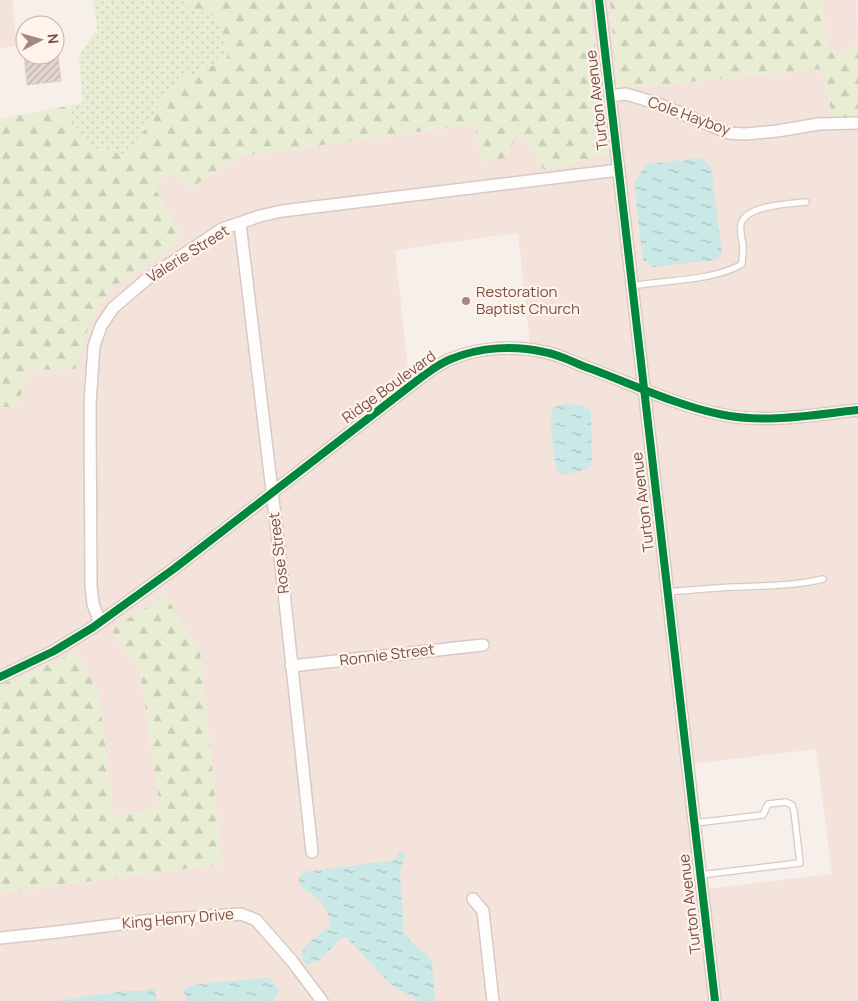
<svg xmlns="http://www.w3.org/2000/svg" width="858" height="1001" viewBox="0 0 858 1001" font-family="Manrope,sans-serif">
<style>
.residential{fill:#f3e3da;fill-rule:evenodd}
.grass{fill:url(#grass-dots)}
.forest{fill:url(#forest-firs)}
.water{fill:url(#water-ripples)}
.building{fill:url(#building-hatch);stroke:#e0d1cc}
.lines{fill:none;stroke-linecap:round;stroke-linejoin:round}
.lane-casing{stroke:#d6cac6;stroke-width:8}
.street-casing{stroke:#d6cac6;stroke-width:14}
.lane{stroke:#fefdfc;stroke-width:5.5}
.street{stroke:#fefdfc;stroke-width:11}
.cycleway-casing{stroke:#fff3ea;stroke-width:11}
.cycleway{stroke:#00873e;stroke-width:8}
.poi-dot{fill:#a38881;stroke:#fff3ea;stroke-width:2}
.labels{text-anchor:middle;stroke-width:4.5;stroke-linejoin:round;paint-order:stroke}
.street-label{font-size:15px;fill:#765048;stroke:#fff3ea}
.poi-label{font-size:15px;fill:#765048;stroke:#fff3ea;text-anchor:start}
</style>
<defs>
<pattern id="grass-dots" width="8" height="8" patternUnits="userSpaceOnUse" patternTransform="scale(1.25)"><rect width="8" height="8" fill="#e8edd4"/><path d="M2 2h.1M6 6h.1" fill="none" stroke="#cacdb8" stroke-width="1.8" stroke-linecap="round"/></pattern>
<pattern id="forest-firs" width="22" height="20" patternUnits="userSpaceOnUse" patternTransform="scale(1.25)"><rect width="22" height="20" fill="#e8edd4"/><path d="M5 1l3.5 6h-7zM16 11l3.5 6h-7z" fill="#cacdb8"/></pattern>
<pattern id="water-ripples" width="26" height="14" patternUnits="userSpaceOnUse" patternTransform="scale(1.25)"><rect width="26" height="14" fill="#cae9e6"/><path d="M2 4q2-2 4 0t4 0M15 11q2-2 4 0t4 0" fill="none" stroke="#a9bfbc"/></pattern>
<pattern id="building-hatch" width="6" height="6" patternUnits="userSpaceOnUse" patternTransform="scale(1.25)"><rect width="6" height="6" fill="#e3d5d1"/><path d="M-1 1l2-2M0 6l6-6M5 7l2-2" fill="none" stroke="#bdafac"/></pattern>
</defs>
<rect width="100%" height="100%" fill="#f7efea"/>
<path class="residential" d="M 0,0 L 12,0 L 17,46 L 0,48 Z
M 589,0 L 610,0 L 617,89 L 821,69 L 833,119 L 858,117 L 858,1001 L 0,1001 L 0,893 L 222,864 L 200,652 L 110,629 L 140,671 L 160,808 L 114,817 L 98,689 L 75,653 L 0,685 L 0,407 L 16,406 L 30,370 L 75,369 L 90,322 L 113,287 L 182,240 L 155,188 L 169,171 L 192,187 L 241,156 L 476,124 L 516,138 L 527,137 L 544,170 L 609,154 ZM 518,233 L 530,345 L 434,362 L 409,379 L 395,250 ZM 816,749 L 832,874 L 706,889 L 692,764 Z
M 822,0 L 856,0 L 858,44 L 845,55 L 827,49 Z"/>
<path class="grass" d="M 93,0 L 183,0 L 187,7 L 217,17 L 228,58 L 171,85 L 130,155 L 90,148 L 71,129 L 72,105 L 83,103 L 79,56 L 97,30 Z"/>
<path class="forest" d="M 183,0 L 589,0 L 609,154 L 544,170 L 526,137 L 516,138 L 506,158 L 481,162 L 475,124 L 241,156 L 192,187 L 169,171 L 155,188 L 182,240 L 113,287 L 90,322 L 75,369 L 30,370 L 16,407 L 0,407 L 0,119 L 72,105 L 71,129 L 90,148 L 130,155 L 171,85 L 228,58 L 217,17 L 187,7 Z
M 610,0 L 822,0 L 827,49 L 845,55 L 858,44 L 858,117 L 833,119 L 821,69 L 617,89 Z
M 166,596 L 200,652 L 222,864 L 0,893 L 0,685 L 75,653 L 98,689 L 114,816 L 160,808 L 140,671 L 110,629 Z"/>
<path class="water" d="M 702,158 L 711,167 L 722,254 L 716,260 L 653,267 L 643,260 L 634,183 L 646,164 Z
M 568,404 L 582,405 L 591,411 L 592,462 L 588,469 L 563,475 L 558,473 L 556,466 C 554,454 547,419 553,409 C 556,405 563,404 568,404 Z
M 400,851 L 405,853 L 400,875 L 404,933 L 411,942 L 426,954 L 432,963 L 435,1001 L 420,1001 L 392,986 L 347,938 L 342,938 L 319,960 L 306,965 L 301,954 L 308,943 L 329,927 C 332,906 314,897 299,885 L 299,877 L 304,872 L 395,860 Z
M 270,978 L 280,991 L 273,1001 L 186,1001 L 184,991 L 186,987 L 206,983 Z
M 151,989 L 155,991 L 157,1001 L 55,1001 L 124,991 L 144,991 Z"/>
<path class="building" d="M 24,55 L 58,55 L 61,81 L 27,85 Z"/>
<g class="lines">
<g class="lane-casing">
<path id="lane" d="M 632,286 C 665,280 714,281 742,264 C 742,259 743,253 743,248 C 743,241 739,231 741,224 C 746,205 790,204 806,202
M 668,592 C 690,590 712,588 734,587 C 763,586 794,586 823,579
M 695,823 L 763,815 L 768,804 L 786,802 L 792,805 L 794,811 L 800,863 L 700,875"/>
</g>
<g class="street-casing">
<path id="street" d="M 599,0 L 715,1001
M 610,96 L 626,94 L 656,103 L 729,133 L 745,134 L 777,131 L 819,124 L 858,123
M 240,223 L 283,583 L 312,852
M 100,623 L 93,604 L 91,586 L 90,404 L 94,346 L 101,326 L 113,308 L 147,279 L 222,229 L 260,216 L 282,211 L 619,170
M 291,666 L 483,645
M 0,677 L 54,651 L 92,628 L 175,568 L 410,386 C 423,376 436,365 451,359 C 480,347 514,345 544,352 C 557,354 571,361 583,366 C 628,382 672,404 719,414 C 764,424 812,415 858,410
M 473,899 L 483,911 L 493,1001
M 0,938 L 57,932 L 153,920 L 241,914 L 256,920 L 292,961 L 322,1001"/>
</g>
<use href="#lane" class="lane"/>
<use href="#street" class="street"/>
<g class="cycleway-casing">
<path id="cycleway" d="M 599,0 L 715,1001
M 0,677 L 54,651 L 92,628 L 175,568 L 410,386 C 423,376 436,365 451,359 C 480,347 514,345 544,352 C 557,354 571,361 583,366 C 628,382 672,404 719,414 C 764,424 812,415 858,410"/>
</g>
<use href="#cycleway" class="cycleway"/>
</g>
<circle class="poi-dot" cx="466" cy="301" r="5"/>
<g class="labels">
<g class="street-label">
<text transform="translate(597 100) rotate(-97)" y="5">Turton Avenue</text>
<text transform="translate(689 116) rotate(20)" y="5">Cole Hayboy</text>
<text transform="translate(188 254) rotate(-32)" y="5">Valerie Street</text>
<text transform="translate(389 387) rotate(-36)" y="5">Ridge Boulevard</text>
<text transform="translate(643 502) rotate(-97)" y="5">Turton Avenue</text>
<text transform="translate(279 553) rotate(-97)" y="5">Rose Street</text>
<text transform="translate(387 655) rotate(-7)" y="5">Ronnie Street</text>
<text transform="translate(690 904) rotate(-97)" y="5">Turton Avenue</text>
<text transform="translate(178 919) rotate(-5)" y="5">King Henry Drive</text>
</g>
<g class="poi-label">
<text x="476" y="297">Restoration<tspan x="476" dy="17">Baptist Church</tspan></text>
</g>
</g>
<g transform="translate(40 40) rotate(84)"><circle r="24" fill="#fff3ea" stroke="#c8b2a9"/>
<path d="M0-4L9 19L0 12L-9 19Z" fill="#a38881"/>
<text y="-8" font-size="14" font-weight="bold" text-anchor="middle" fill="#765048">N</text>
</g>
</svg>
